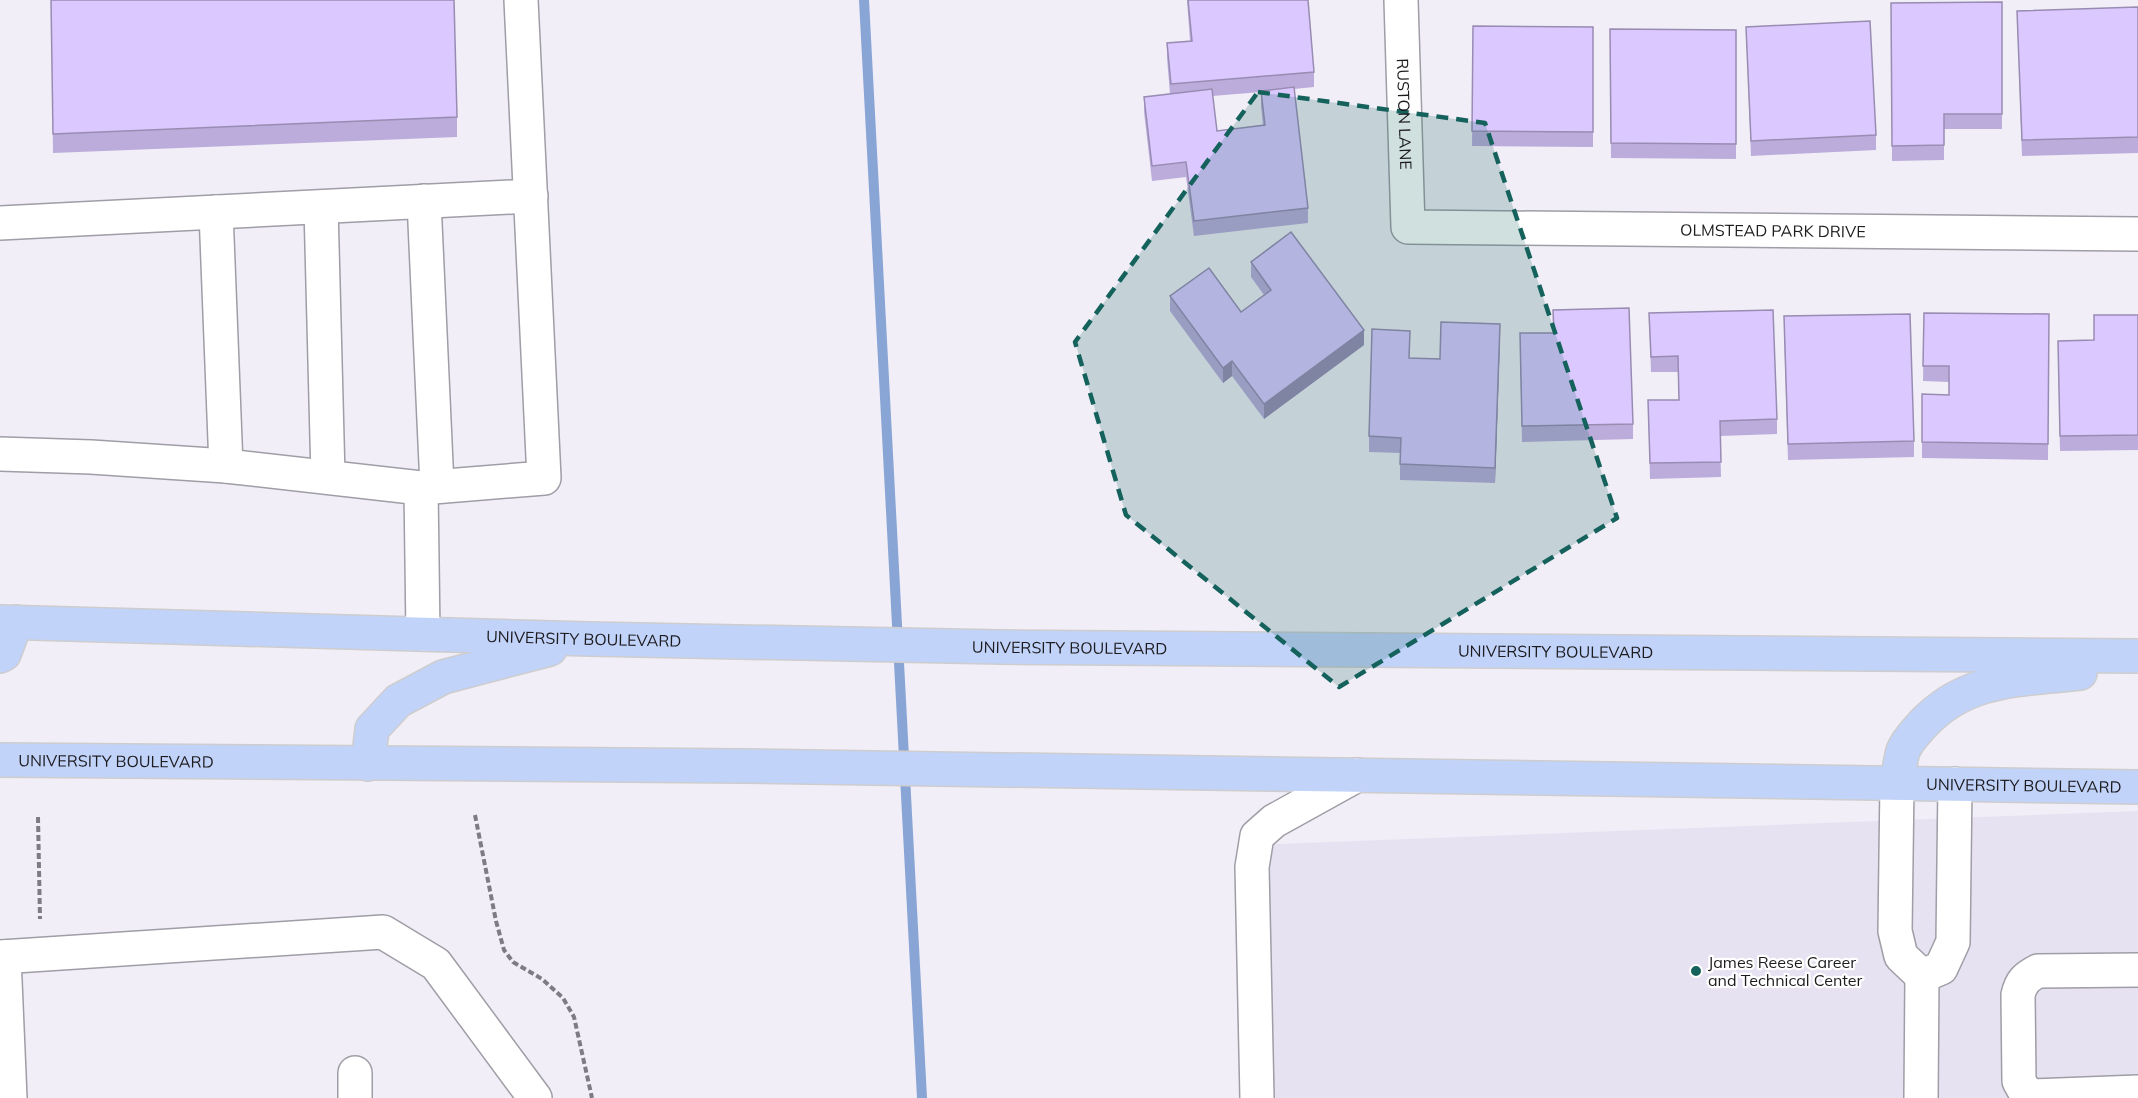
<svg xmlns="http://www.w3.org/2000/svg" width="2138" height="1098" viewBox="0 0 2138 1098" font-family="Mulish,sans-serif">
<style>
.built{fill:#e7e2f2}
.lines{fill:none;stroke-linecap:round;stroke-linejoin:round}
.stream{stroke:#89a5d5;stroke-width:10}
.minor-casing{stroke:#9f9da5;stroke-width:36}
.major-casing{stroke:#cdcdce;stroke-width:36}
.path{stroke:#7e7c82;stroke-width:4;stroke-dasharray:6 3;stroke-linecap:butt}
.minor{stroke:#fff;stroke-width:33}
.major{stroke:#c2d3fa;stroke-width:33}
.wall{fill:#bcacdb;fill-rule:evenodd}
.shaded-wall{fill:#998cb2}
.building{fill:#dbc8ff;stroke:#998cb2;stroke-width:1.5}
.marked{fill:#15625d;fill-opacity:0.2;stroke:#15625d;stroke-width:4.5;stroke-dasharray:12 8;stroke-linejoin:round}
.poi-dot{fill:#15625d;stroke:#fff;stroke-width:2}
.labels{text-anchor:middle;stroke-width:4.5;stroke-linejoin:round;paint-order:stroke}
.street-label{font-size:16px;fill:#1c1b1e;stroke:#fff}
.poi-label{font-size:16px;fill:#1c1b1e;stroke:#fff;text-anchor:start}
</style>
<rect width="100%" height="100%" fill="#f1eef7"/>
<path class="built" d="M 2138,811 L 2138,1098 L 1256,1098 L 1252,845 Z"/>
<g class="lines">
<path class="stream" d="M 864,0 L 922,1098"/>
<g class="minor-casing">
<g id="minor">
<path id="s1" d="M 1401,0 L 1408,227 L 2138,234"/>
<path d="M 424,201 L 437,486"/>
<path d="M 321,207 L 328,477"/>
<path d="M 216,212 L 226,466"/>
<path d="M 0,223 L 531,196"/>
<path d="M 0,454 L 91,457 L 226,466 L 421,488 L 544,478 L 521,0"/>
<path d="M 421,488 L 423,634"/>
<path d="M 1897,783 L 1895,931 L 1901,956 L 1922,976 L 1941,968 L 1953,942 L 1955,784"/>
<path d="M 0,957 L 383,932 L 436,964 L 535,1098"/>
<path d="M 4,957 L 10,1098"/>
<path d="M 2138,970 L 2038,971 C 2026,977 2021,982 2018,995 L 2019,1081 L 2024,1090 L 2032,1096 L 2138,1092"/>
<path d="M 355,1098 L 355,1073"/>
<path d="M 1257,1098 L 1252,867 L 1257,836 L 1274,821 L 1357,775"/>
<path d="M 1921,1098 L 1922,976"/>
</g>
</g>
<g class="major-casing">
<g id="major">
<path id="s2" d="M 0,622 L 590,639 L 1000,647 L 2138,656"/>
<path d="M 0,656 L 4,654 L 16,622"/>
<path id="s3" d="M 0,760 L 743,766 L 2138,787"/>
<path d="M 368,764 L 372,729 L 398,701 L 443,677 L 550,649"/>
<path d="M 1897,783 C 1899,773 1900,761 1903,751 C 1907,741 1915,733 1922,725 C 1966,677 2020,680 2080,673"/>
</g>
</g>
<path class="path" d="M 475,815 L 496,921 L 504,950 L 513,962 L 542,979 L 563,998 L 574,1017 L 592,1098
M 38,817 L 40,919"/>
<use href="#minor" class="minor"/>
<use href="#major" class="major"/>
</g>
<path class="wall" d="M 51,0 L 457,117 L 457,137 L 53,153 Z
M 1187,0 L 1308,0 L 1314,72 L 1314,87 L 1294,89 L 1308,208 L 1308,223 L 1194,236 L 1186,177 L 1152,181 L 1144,112 L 1144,97 L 1170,94 L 1167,58 L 1167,43 L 1190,41 ZM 1261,92 L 1261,106 L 1263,126 L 1217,131 L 1212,96 Z
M 2002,2 L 2002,129 L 1944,129 L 1944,160 L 1892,161 L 1891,3 Z
M 2138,7 L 2138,153 L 2022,156 L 2017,11 Z
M 1473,26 L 1593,27 L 1593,147 L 1472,146 Z
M 1746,27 L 1876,135 L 1876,150 L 1751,156 Z
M 1610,29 L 1736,30 L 1736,159 L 1611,158 Z
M 1251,262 L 1364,345 L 1264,419 L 1232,376 L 1223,383 L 1170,311 L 1170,296 L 1241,312 L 1264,295 L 1251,277 Z
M 1649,313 L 1777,419 L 1777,434 L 1720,436 L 1721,477 L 1650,479 L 1648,400 L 1679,400 L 1678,372 L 1651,372 Z
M 1924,313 L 2049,314 L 2048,460 L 1922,458 L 1922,394 L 1949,395 L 1949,382 L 1923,381 Z
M 2138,315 L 2138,450 L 2060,451 L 2058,341 L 2094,340 Z
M 1784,331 L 1914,441 L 1914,457 L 1788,460 Z
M 1500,339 L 1495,483 L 1400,480 L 1400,453 L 1369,452 L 1369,436 L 1409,358 L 1440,359 Z
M 1520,349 L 1633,424 L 1633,439 L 1522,442 Z"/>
<path class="shaded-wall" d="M 1500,324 L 1500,339 L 1495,483 L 1495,468 Z
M 1364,330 L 1364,345 L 1264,419 L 1264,404 Z
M 1232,361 L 1232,376 L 1223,383 L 1223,368 Z"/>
<path class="building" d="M 51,0 L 454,0 L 457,117 L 53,134 Z
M 1188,0 L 1308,0 L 1314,72 L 1171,84 L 1167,43 L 1192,41 Z
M 2002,2 L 2002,114 L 1944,114 L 1944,145 L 1892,146 L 1891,3 Z
M 2138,7 L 2138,137 L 2022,140 L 2017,11 Z
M 1870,21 L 1876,135 L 1751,141 L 1746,27 Z
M 1473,26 L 1593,27 L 1593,132 L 1472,131 Z
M 1610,29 L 1736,30 L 1736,144 L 1611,143 Z
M 1294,87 L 1308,208 L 1194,221 L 1186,162 L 1152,166 L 1144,97 L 1212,89 L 1217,131 L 1265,125 L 1261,91 Z
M 1291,232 L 1364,330 L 1264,404 L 1232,361 L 1223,368 L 1170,296 L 1209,268 L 1241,312 L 1271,290 L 1251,262 Z
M 1629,308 L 1633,424 L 1522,426 L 1520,333 L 1554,333 L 1553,310 Z
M 1773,310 L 1777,419 L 1720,421 L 1721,462 L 1650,463 L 1648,400 L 1679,400 L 1678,356 L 1651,357 L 1649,313 Z
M 1924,313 L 2049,314 L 2048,444 L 1922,442 L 1922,394 L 1949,395 L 1949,366 L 1923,366 Z
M 1910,314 L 1914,441 L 1788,444 L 1784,316 Z
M 2094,315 L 2138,315 L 2138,435 L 2060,436 L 2058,341 L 2094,340 Z
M 1441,322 L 1500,324 L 1495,468 L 1400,464 L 1401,438 L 1369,436 L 1372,329 L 1410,331 L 1409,358 L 1440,359 Z"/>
<path class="marked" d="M 1258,92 L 1485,123 L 1617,518 L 1339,687 L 1126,515 L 1075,342 Z"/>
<circle class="poi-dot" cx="1696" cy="971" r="6"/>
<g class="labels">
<g class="street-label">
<text dy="6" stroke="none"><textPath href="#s1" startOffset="114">RUSTON LANE</textPath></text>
<text dy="6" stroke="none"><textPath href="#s1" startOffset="592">OLMSTEAD PARK DRIVE</textPath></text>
<text dy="6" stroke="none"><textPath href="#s2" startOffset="584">UNIVERSITY BOULEVARD</textPath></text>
<text dy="6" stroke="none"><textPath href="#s2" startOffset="1070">UNIVERSITY BOULEVARD</textPath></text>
<text dy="6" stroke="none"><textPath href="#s2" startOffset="1556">UNIVERSITY BOULEVARD</textPath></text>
<text dy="6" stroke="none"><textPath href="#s3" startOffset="116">UNIVERSITY BOULEVARD</textPath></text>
<text dy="6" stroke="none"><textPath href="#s3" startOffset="2024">UNIVERSITY BOULEVARD</textPath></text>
</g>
<g class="poi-label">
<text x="1708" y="968">James Reese Career<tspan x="1708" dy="18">and Technical Center</tspan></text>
</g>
</g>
</svg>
